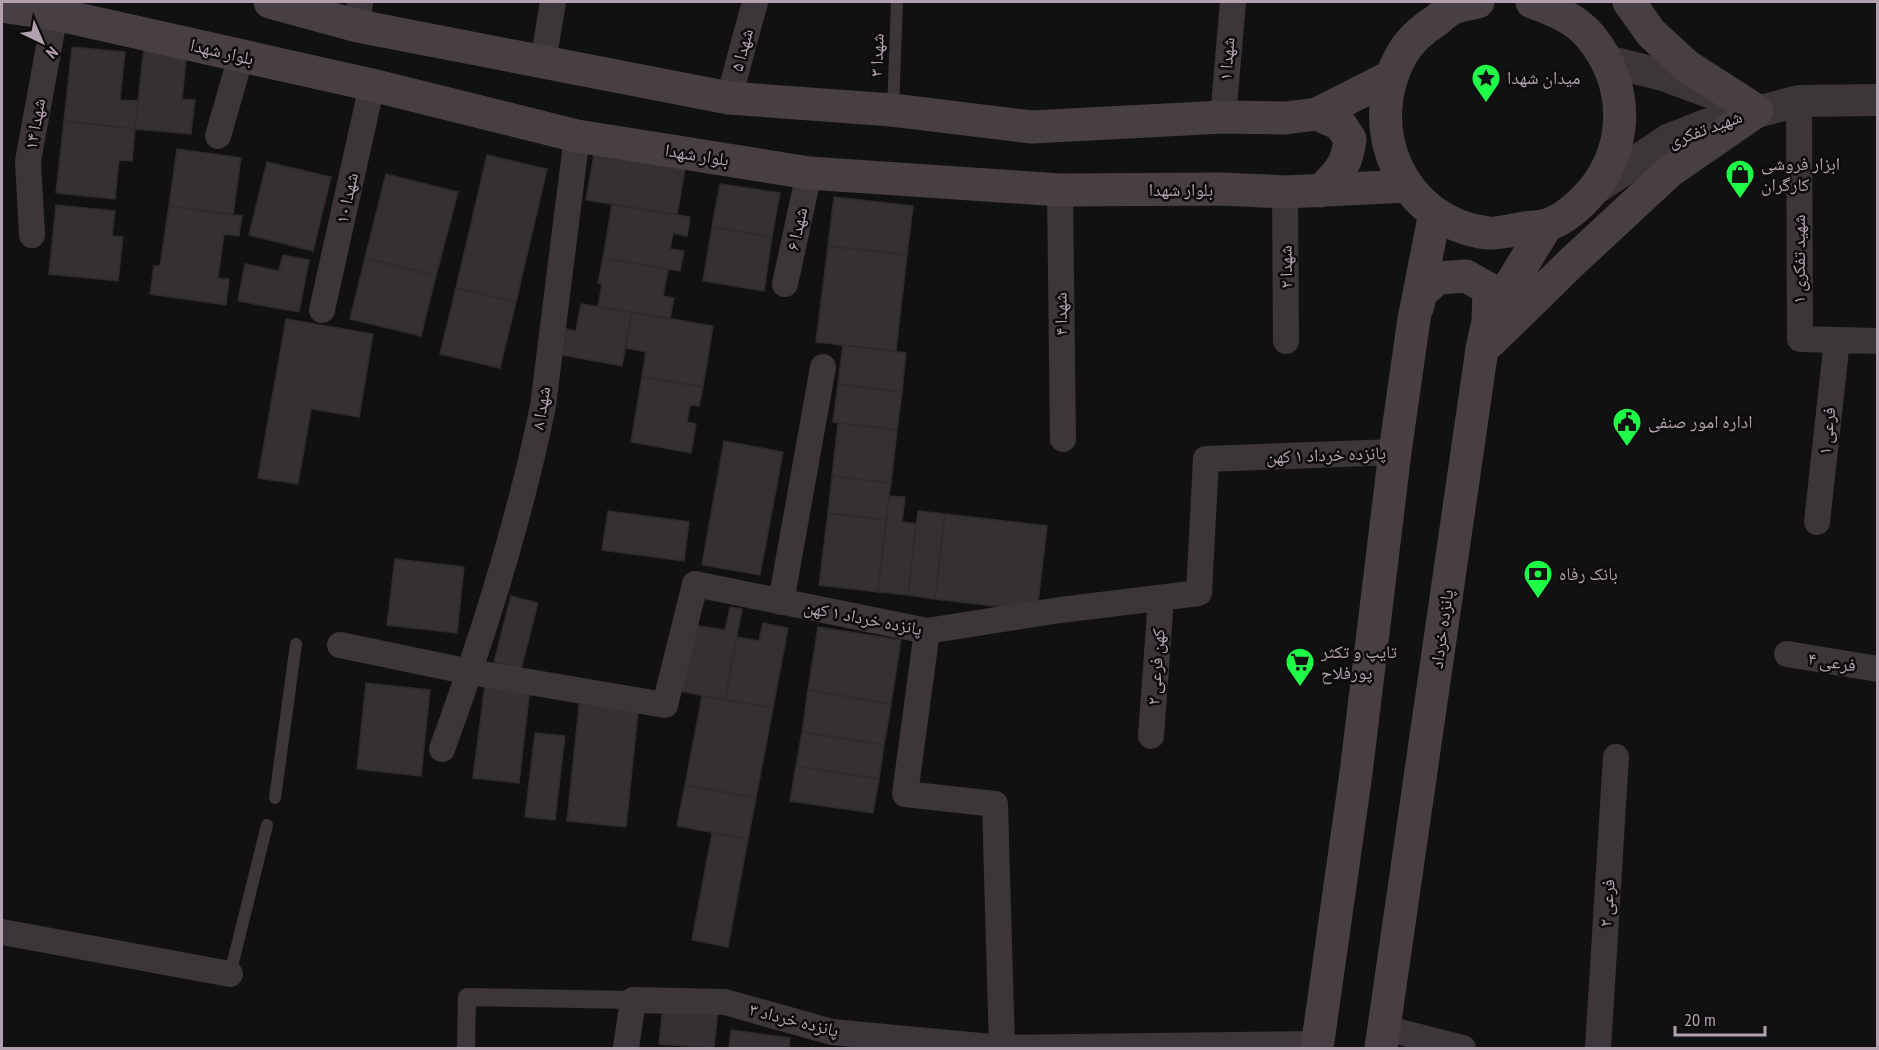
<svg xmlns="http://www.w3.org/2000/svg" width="1879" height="1050" viewBox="0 0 1879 1050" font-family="'PT Sans Narrow','Noto Naskh Arabic',sans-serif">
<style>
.building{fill:#343033;stroke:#2e2a2c;stroke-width:1.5}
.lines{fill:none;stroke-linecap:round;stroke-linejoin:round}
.service{stroke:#3c353a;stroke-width:12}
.pedestrian{stroke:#3c353a;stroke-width:18}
.minor{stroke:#3c353a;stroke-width:26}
.tertiary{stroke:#3c353a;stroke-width:32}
.secondary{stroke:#483f45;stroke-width:33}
.labels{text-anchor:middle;stroke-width:5;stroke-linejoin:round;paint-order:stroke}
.street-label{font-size:18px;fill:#b4a1b0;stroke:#0d0c0c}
.poi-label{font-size:18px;fill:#b4a1b0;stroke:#0d0c0c;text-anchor:start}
</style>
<rect width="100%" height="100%" fill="#121111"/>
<path class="building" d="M 72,47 L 125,52 L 120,100 L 138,101 L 135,129 L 64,121 Z
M 144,47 L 187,51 L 182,99 L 195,100 L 191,134 L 135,129 Z
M 64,121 L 135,129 L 132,161 L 119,160 L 115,199 L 56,193 Z
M 177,149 L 241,158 L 233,215 L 169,206 Z
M 594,154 L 685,169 L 677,215 L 586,200 Z
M 487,155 L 547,169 L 516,302 L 456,288 Z
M 267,162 L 331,177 L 313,251 L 249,235 Z
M 386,174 L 458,192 L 436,276 L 365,258 Z
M 720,184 L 780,193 L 772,237 L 712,227 Z
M 834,197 L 913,206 L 907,255 L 828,246 Z
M 612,204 L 690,217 L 687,236 L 673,233 L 670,249 L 684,251 L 680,271 L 603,258 Z
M 56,205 L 115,211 L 112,236 L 123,237 L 118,281 L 49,274 Z
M 169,206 L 242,216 L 239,236 L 224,234 L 218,278 L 229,279 L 226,305 L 150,294 L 154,266 L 160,266 Z
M 712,227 L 772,237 L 764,291 L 703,281 Z
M 828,246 L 907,255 L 896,351 L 816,342 Z
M 283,255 L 309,260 L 299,312 L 238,301 L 245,264 L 279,271 Z
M 365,258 L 436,276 L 421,336 L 350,319 Z
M 603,258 L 668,269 L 663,296 L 674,298 L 670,319 L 598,307 L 602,284 L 598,283 Z
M 456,288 L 516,302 L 500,368 L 440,354 Z
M 581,304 L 632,312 L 622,366 L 562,355 L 566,329 L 576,331 Z
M 632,312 L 713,326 L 703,387 L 642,377 L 646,352 L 625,348 Z
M 286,319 L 373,334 L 359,417 L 311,409 L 298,484 L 258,478 Z
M 843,345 L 906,353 L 902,392 L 838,384 Z
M 642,377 L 703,387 L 699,406 L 690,405 L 687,422 L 696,424 L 691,453 L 631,442 Z
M 838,384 L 902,392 L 897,430 L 833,422 Z
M 838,423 L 897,430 L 891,483 L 832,476 Z
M 724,441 L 783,452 L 760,575 L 702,565 Z
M 832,476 L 891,483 L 886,520 L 828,513 Z
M 889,496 L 905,497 L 902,522 L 916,524 L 908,595 L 878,592 Z
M 608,511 L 689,522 L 684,561 L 602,550 Z
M 918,511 L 945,514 L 935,599 L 908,595 Z
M 828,513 L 886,520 L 878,592 L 819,585 Z
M 945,514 L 1047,526 L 1037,611 L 935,599 Z
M 395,559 L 464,567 L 457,633 L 387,625 Z
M 511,596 L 538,603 L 521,669 L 494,662 Z
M 730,607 L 742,609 L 725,700 L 680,691 L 693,625 L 725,630 Z
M 763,623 L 788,628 L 773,708 L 725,700 L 737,637 L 759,641 Z
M 818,627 L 901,640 L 891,704 L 808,690 Z
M 366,683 L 430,690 L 421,776 L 357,769 Z
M 485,684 L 530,689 L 519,783 L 473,778 Z
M 808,690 L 891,704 L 884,745 L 802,732 Z
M 702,696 L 773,708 L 756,798 L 685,785 Z
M 580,697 L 639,703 L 626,827 L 567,821 Z
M 802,732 L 884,745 L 879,779 L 796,766 Z
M 535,733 L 565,736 L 555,820 L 525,817 Z
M 796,766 L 879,779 L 873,813 L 790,801 Z
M 685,785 L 756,798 L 748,839 L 677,826 Z
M 712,833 L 748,839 L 728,947 L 692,940 Z
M 663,1005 L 718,1010 L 714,1048 L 659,1044 Z
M 731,1030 L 790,1038 L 789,1048 L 729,1048 Z"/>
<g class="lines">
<path class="service" d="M 893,109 L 897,2
M 275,798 L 296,644
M 230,974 L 267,825"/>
<path class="pedestrian" d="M 466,1048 L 467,997 L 633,1000"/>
<path class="minor" d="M 358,26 L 360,2
M 543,62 L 553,2
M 729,98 L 755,2
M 1799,101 L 1800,339 L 1878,341
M 1223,117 L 1233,2
M 218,136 L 241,56
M 1060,190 L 1063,439
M 1285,192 L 1286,341
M 32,235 L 28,161 L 55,14
M 785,284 L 809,173
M 322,310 L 372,85
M 1817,522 L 1837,340
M 781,602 L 823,367
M 927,631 L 905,794 L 995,804 L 1002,1048
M 340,645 L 470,672 L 665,705 L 695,584 L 927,631 L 1060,610 L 1199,593 L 1206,459 L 1395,452
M 1787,654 L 1878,669
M 1151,736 L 1161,598
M 442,749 C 483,637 519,523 543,406 L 577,136
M 2,932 L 230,974
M 1384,1028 L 1463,1048
M 626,1048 L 633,1000 L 725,1002 L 832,1032 L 1002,1048 L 1317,1044
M 1598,1048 L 1616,757"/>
<path class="tertiary" d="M 1607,61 L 1663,75 L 1720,96
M 1595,189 L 1668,140 L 1706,125 L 1799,101 L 1878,100"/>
<path class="secondary" d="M 270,2 L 358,26 L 729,98 L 892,110 L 1032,127 L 1223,117 L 1285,118 L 1317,114 L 1390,77
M 1478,2 C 1469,4 1459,5 1451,9 C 1446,12 1441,16 1437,20 C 1423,29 1410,40 1402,54 C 1360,128 1402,223 1488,233 C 1499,234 1513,230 1524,228 C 1531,227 1540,227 1547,225 C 1560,221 1574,210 1584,200 C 1630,153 1631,86 1590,36 C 1575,18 1553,10 1532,2
M 2,6 L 55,14 L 372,85 L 577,136 L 809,173 L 1060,190 L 1222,189 L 1285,192 L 1407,186
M 1317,114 L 1340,124 L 1350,139 C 1347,166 1339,172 1321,191
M 1417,308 L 1421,293 L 1438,278 L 1466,276 L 1489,289 L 1488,321
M 1490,342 L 1572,262 L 1670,171 L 1757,111 L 1687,66 L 1651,33 L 1629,2
M 1317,1048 L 1356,773 L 1395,452 L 1414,319 L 1435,213
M 1381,1048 L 1482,349 L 1488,321 L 1547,225"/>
</g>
<defs>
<g id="sight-pin" transform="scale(1.5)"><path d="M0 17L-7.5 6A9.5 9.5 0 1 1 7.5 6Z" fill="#1efc47" stroke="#0d0c0c"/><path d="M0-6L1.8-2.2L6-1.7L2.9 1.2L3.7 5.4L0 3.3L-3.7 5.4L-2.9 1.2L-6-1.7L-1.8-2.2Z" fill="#111"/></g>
<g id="shop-pin" transform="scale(1.5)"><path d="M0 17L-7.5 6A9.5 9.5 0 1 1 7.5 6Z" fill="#1efc47" stroke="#0d0c0c"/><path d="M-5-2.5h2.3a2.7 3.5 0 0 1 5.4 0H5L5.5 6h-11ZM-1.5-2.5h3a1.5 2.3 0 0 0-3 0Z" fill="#111"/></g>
<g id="civic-pin" transform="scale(1.5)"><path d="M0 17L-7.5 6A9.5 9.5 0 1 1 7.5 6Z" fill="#1efc47" stroke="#0d0c0c"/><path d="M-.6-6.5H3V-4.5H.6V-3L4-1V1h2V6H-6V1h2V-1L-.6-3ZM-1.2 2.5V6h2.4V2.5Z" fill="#111"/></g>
<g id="bank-pin" transform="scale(1.5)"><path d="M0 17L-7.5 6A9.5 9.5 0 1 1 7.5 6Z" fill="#1efc47" stroke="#0d0c0c"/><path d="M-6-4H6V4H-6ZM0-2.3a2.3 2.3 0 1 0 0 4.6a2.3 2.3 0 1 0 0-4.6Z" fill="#111"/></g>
<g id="supermarket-pin" transform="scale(1.5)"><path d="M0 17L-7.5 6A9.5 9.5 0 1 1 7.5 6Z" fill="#1efc47" stroke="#0d0c0c"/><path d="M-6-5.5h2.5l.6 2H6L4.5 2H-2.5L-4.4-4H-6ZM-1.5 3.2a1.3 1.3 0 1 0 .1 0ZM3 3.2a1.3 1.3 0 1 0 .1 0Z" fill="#111"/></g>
</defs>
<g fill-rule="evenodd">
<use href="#sight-pin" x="1486" y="78"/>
<use href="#shop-pin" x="1740" y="174"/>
<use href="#civic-pin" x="1627" y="422"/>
<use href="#bank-pin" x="1538" y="574"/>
<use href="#supermarket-pin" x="1300" y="662"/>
</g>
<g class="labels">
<g class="street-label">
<text transform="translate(742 50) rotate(-75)" y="6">شهدا ۵</text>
<text transform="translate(222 52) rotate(13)" y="6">بلوار شهدا</text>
<text transform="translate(877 55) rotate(-88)" y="6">شهدا ۳</text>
<text transform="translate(1227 59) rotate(-86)" y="6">شهدا ۱</text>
<text transform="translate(35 124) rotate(-80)" y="6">شهدا ۱۴</text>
<text transform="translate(1705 129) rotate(-20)" y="6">شهید تفکری</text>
<text transform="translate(697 155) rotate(9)" y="6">بلوار شهدا</text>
<text x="1181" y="196">بلوار شهدا</text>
<text transform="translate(347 198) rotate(-78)" y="6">شهدا ۱۰</text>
<text transform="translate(797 229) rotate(-78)" y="6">شهدا ۶</text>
<text transform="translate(1799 259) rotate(-90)" y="6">شهید تفکری ۱</text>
<text transform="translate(1286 267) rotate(-91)" y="6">شهدا ۲</text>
<text transform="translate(1061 314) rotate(-91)" y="6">شهدا ۴</text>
<text transform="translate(541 408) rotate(-81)" y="6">شهدا ۸</text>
<text transform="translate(1827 431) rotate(-84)" y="6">فرعی ۱</text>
<text transform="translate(1326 455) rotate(-2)" y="6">پانزده خرداد ۱ کهن</text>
<text transform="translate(863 618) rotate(11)" y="6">پانزده خرداد ۱ کهن</text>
<text transform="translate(1442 629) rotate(-82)" y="6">پانزده خرداد</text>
<text transform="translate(1832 662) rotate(9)" y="6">فرعی ۴</text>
<text transform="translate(1156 667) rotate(-86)" y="6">کهن فرعی ۲</text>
<text transform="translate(1607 903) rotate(-86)" y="6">فرعی ۲</text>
<text transform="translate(794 1020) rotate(14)" y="6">پانزده خرداد ۳</text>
</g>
<g class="poi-label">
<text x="1507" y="84">میدان شهدا</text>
<text x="1761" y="170">ابزار فروشی<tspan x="1761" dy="21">کارگران</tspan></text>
<text x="1648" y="428">اداره امور صنفی</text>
<text x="1559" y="580">بانک رفاه</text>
<text x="1321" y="658">تایپ و تکثر<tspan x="1321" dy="21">پورفلاح</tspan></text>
</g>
</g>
<rect width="1879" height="1050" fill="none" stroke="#b4a1b0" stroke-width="6"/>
<g transform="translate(42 42) rotate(136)" stroke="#0d0c0c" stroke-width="4.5" paint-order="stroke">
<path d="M0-4.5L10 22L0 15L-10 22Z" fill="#b4a1b0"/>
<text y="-9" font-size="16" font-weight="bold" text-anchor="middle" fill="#b4a1b0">N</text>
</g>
<path d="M1675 1026v9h90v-9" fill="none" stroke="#b4a1b0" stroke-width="3"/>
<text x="1684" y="1026" font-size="18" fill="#b4a1b0" stroke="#0d0c0c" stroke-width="4.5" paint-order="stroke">20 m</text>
</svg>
